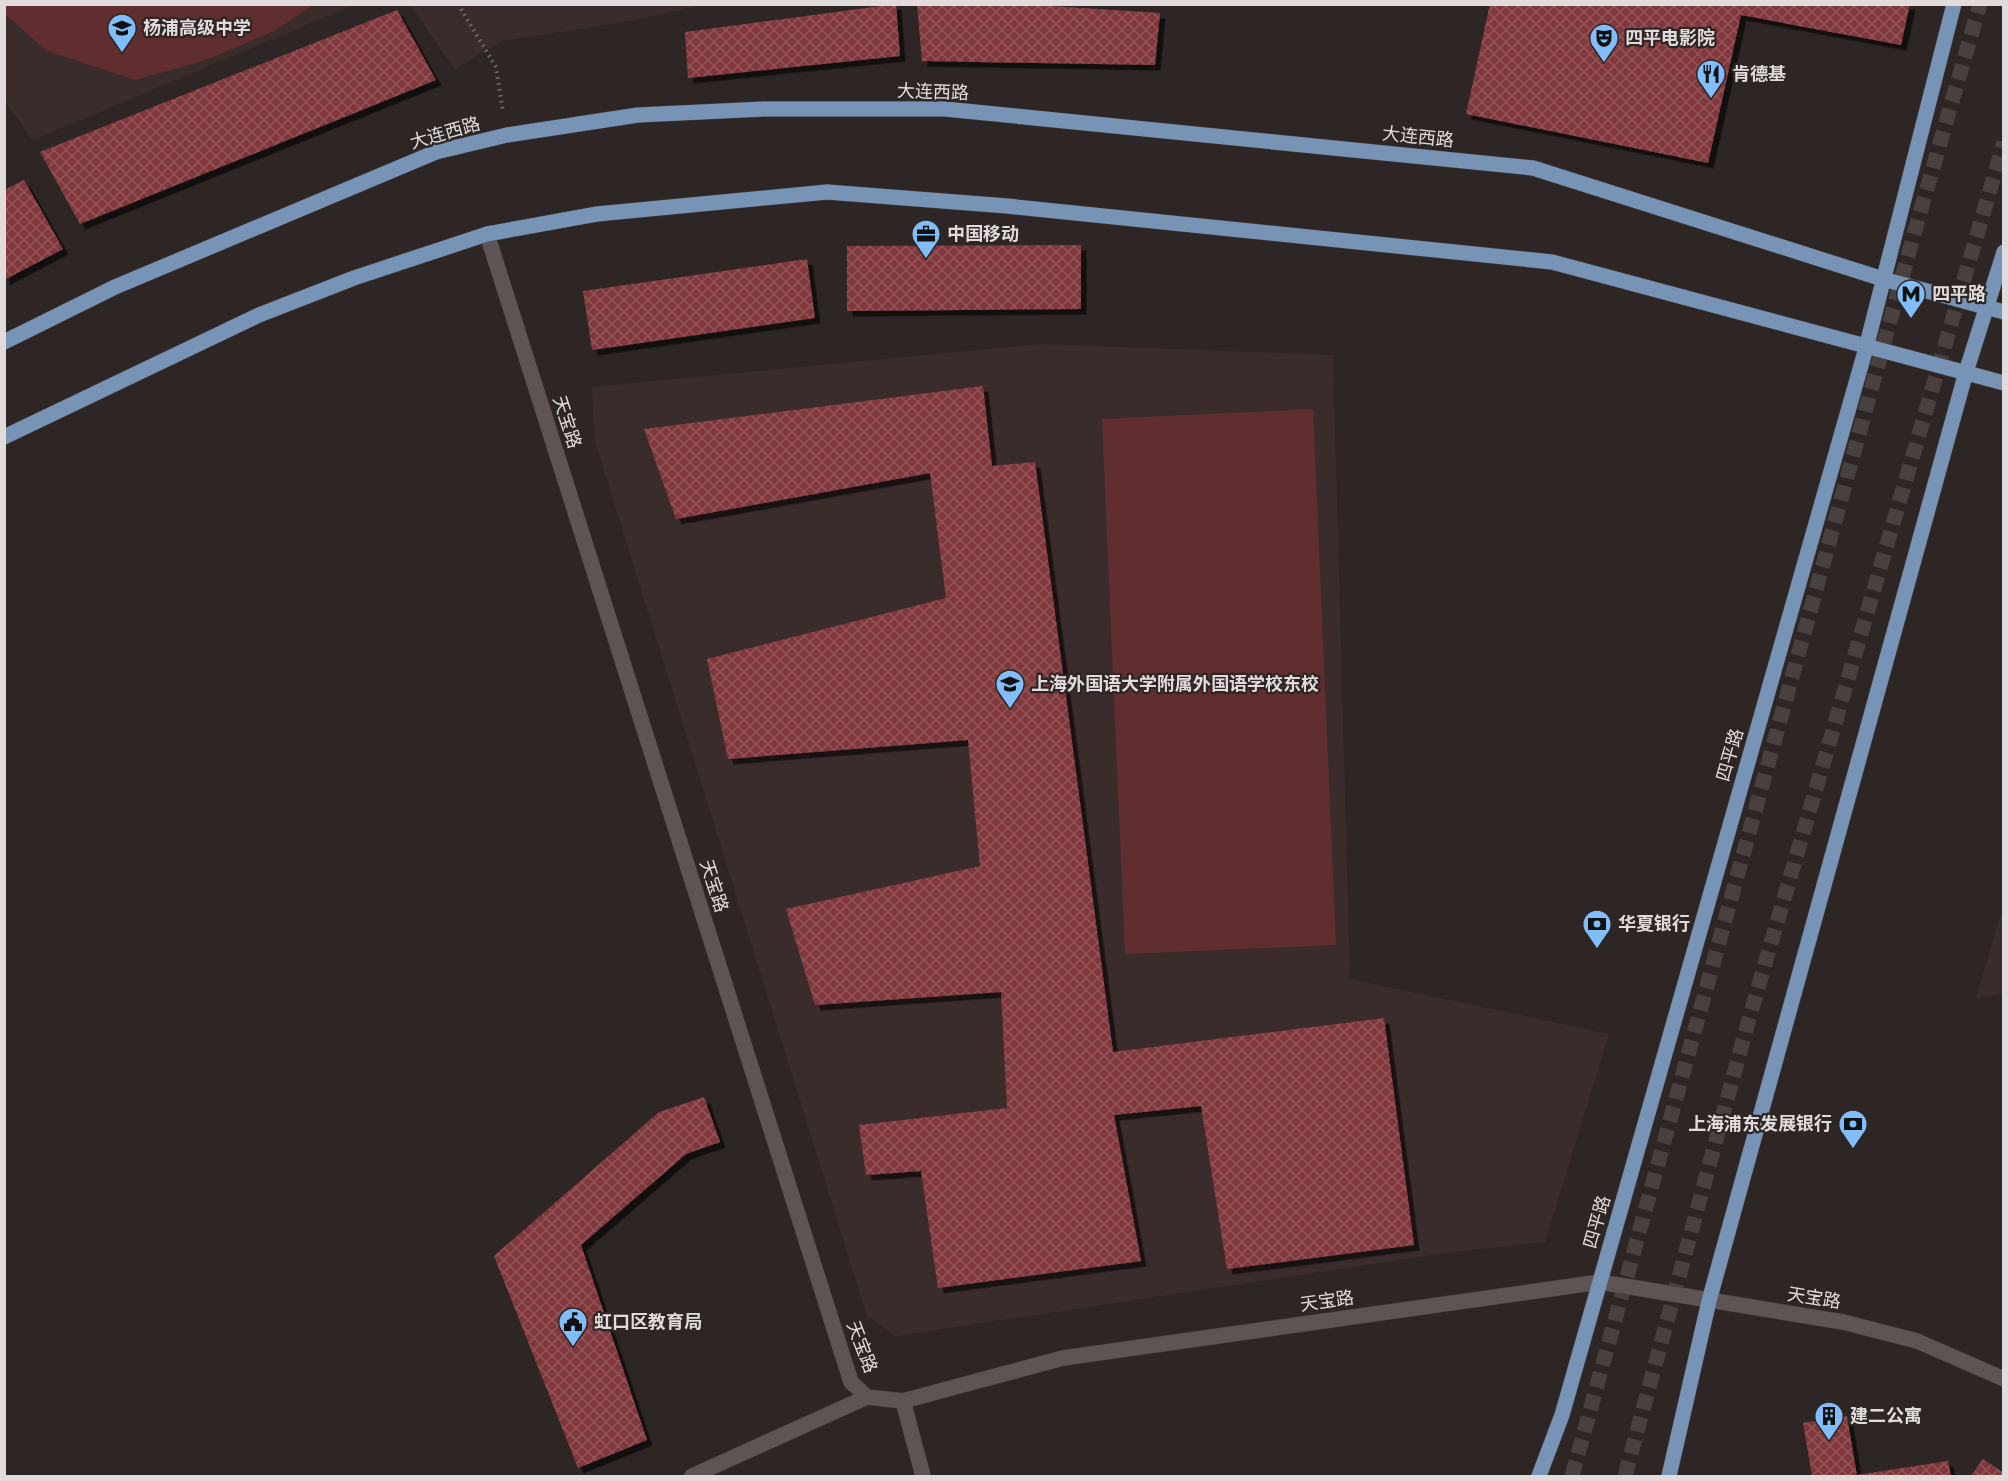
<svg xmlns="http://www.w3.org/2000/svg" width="2008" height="1481" viewBox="0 0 2008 1481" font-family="'PT Sans Narrow','Noto Sans SC',sans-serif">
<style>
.built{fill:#3b2c2c}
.pitch{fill:#612e30}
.building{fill:url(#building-cross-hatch);filter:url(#shadow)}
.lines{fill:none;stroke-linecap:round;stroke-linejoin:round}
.primary-tunnel{stroke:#494140;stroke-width:15;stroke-dasharray:15 8;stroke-linecap:butt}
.service-casing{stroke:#4b4443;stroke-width:16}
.minor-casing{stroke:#4b4443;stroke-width:16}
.primary-casing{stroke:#4b4443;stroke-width:16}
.path{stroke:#766f6f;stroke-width:4;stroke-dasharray:1.5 4.5;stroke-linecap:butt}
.service{stroke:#5d5453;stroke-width:15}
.minor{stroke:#5d5453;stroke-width:15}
.primary{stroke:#7794b6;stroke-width:15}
.labels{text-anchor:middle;stroke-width:4.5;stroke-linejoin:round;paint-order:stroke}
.poi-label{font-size:18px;font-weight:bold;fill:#e1dbdb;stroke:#2e2625;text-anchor:start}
.street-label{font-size:18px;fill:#e1dbdb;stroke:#2e2625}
</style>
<defs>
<pattern id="building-cross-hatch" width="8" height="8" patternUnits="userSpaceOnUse" patternTransform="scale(1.5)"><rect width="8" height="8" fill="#81383c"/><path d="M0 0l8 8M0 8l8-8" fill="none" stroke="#935458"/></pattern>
<filter id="shadow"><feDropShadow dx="5.5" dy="5.5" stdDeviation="0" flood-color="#0009"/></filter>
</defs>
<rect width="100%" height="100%" fill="#2e2625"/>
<path class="built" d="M 4,5 L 354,5 L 33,140 L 5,101 Z
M 410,5 L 704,5 L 624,22 L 502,41 L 455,69 Z
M 1041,344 L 1333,355 L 1350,979 L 1609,1034 L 1545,1242 L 1453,1252 L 896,1336 L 867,1316 L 594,438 L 592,387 Z
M 2003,907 L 2003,993 L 1976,998 Z"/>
<path class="pitch" d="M 5,4 L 313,4 L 313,5 L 274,31 L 206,60 L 135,80 L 47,51 L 5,14 Z
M 1313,409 L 1336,945 L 1125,954 L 1102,419 Z"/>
<path class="building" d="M 896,4 L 900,56 L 688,78 L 685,32 Z
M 917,4 L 1020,4 L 1160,13 L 1155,65 L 922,61 Z
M 1490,4 L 1910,4 L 1901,45 L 1741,15 L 1708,163 L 1466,114 Z
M 397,10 L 436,80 L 80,224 L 40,152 Z
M 24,180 L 63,249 L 4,280 L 4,190 Z
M 1081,245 L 1081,309 L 847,311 L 847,246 Z
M 807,259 L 815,318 L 592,350 L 583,291 Z
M 983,386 L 992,466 L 1035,462 L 1113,1052 L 1384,1018 L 1414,1245 L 1227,1269 L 1201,1106 L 1114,1115 L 1141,1261 L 938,1288 L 921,1171 L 866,1175 L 859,1125 L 1007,1108 L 1001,992 L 815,1005 L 786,909 L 980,866 L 968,740 L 728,759 L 707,659 L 946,598 L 930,473 L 676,519 L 644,429 Z
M 704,1097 L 720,1142 L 686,1154 L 581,1245 L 647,1440 L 578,1468 L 494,1256 L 659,1112 Z
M 1847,1416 L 1857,1476 L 1812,1476 L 1803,1423 Z
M 1983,1459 L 2004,1473 L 2004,1476 L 1971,1476 Z
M 1948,1461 L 1951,1476 L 1857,1476 L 1857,1475 Z"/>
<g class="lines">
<path class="primary-tunnel" d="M 1572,1476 L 1914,234 L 1980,4
M 1625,1476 L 1747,1026 L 2004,142"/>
<g class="service-casing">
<path id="service" d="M 903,1401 L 923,1476
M 692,1476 L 867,1397"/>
</g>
<g class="minor-casing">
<path id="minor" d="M 487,234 L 851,1382 L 867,1397 L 903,1401 L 1063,1358 L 1600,1282 L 1843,1322 L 1917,1341 L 2004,1379"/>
</g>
<g class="primary-casing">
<path id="primary" d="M 4,342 L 115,287 L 436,152 L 507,135 L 638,115 L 764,109 L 945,109 L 1533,168 L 1883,279 L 2004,312
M 4,437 L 259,315 L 354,278 L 487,234 L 597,214 L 827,192 L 1007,206 L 1552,262 L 2004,383
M 1539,1476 L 1562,1415 L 1866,348 L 1954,4
M 1669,1476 L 1709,1301 L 1966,372 L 2004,252"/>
</g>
<path class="path" d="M 458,4 L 496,67 L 503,112"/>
<use href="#service" class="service"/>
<use href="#minor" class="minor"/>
<use href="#primary" class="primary"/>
</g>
<defs>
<g id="school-pin" transform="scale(1.5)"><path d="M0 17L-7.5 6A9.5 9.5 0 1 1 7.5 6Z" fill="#81bdfa" stroke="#2e2625"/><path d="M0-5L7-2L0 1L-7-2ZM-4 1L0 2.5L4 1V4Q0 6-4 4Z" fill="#111"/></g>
<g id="theatre-pin" transform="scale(1.5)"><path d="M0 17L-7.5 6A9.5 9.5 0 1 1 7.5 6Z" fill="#81bdfa" stroke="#2e2625"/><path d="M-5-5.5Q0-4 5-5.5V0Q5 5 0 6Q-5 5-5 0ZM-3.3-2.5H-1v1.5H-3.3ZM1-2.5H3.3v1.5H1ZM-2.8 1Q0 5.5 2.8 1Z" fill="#111"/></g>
<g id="restaurant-pin" transform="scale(1.5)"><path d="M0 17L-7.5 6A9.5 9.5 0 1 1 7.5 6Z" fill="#81bdfa" stroke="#2e2625"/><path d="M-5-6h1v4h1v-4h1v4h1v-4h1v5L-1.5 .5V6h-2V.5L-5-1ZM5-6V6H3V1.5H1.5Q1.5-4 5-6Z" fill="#111"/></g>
<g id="office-pin" transform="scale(1.5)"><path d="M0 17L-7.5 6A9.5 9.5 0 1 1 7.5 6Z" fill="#81bdfa" stroke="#2e2625"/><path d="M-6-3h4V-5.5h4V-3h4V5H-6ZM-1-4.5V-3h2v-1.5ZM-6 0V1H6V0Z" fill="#111"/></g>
<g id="metro-pin" transform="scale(1.5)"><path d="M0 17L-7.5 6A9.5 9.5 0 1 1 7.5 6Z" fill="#81bdfa" stroke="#2e2625"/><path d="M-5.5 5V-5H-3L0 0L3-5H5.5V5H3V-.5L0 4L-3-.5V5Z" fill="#111"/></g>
<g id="bank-pin" transform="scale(1.5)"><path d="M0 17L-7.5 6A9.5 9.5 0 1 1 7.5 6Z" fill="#81bdfa" stroke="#2e2625"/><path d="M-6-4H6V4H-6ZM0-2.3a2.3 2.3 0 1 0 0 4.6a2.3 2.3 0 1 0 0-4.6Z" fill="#111"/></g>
<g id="civic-pin" transform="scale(1.5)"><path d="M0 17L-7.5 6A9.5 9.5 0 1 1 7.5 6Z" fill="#81bdfa" stroke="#2e2625"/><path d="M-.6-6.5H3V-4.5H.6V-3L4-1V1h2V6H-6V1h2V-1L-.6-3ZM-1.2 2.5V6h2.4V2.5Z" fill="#111"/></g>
<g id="building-pin" transform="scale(1.5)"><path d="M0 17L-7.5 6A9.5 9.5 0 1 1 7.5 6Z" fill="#81bdfa" stroke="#2e2625"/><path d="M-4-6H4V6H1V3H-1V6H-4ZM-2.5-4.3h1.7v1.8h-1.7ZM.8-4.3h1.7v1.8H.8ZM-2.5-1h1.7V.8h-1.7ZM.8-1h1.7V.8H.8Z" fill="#111"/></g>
</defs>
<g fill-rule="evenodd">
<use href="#school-pin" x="122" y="28"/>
<use href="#theatre-pin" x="1604" y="38"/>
<use href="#restaurant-pin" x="1711" y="74"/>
<use href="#office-pin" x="926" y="234"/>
<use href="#metro-pin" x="1911" y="294"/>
<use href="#school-pin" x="1010" y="684"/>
<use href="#bank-pin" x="1597" y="924"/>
<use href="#bank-pin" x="1853" y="1124"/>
<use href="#civic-pin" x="573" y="1322"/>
<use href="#building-pin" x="1829" y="1416"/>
</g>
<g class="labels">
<g class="poi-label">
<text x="143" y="34">杨浦高级中学</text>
<text x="1625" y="44">四平电影院</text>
<text x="1732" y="80">肯德基</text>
<text x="947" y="240">中国移动</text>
<text x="1932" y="300">四平路</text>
<text x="1031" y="690">上海外国语大学附属外国语学校东校</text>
<text x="1618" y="930">华夏银行</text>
<text x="1832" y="1130" text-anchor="end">上海浦东发展银行</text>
<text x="594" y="1328">虹口区教育局</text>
<text x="1850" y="1422">建二公寓</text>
</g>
<g class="street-label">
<text transform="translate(933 92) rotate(2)" y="6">大连西路</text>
<text transform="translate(445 133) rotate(-16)" y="6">大连西路</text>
<text transform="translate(1418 137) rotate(6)" y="6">大连西路</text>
<text transform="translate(567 422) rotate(72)" y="6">天宝路</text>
<text transform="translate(1730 755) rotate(-74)" y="6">四平路</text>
<text transform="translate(714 886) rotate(72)" y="6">天宝路</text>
<text transform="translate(1597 1222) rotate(-74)" y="6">四平路</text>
<text transform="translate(1814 1298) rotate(9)" y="6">天宝路</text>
<text transform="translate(1327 1301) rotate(-8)" y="6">天宝路</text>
<text transform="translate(862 1347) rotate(69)" y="6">天宝路</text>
</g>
</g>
<rect width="2008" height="1481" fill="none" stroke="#e1dbdb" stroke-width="12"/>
</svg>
